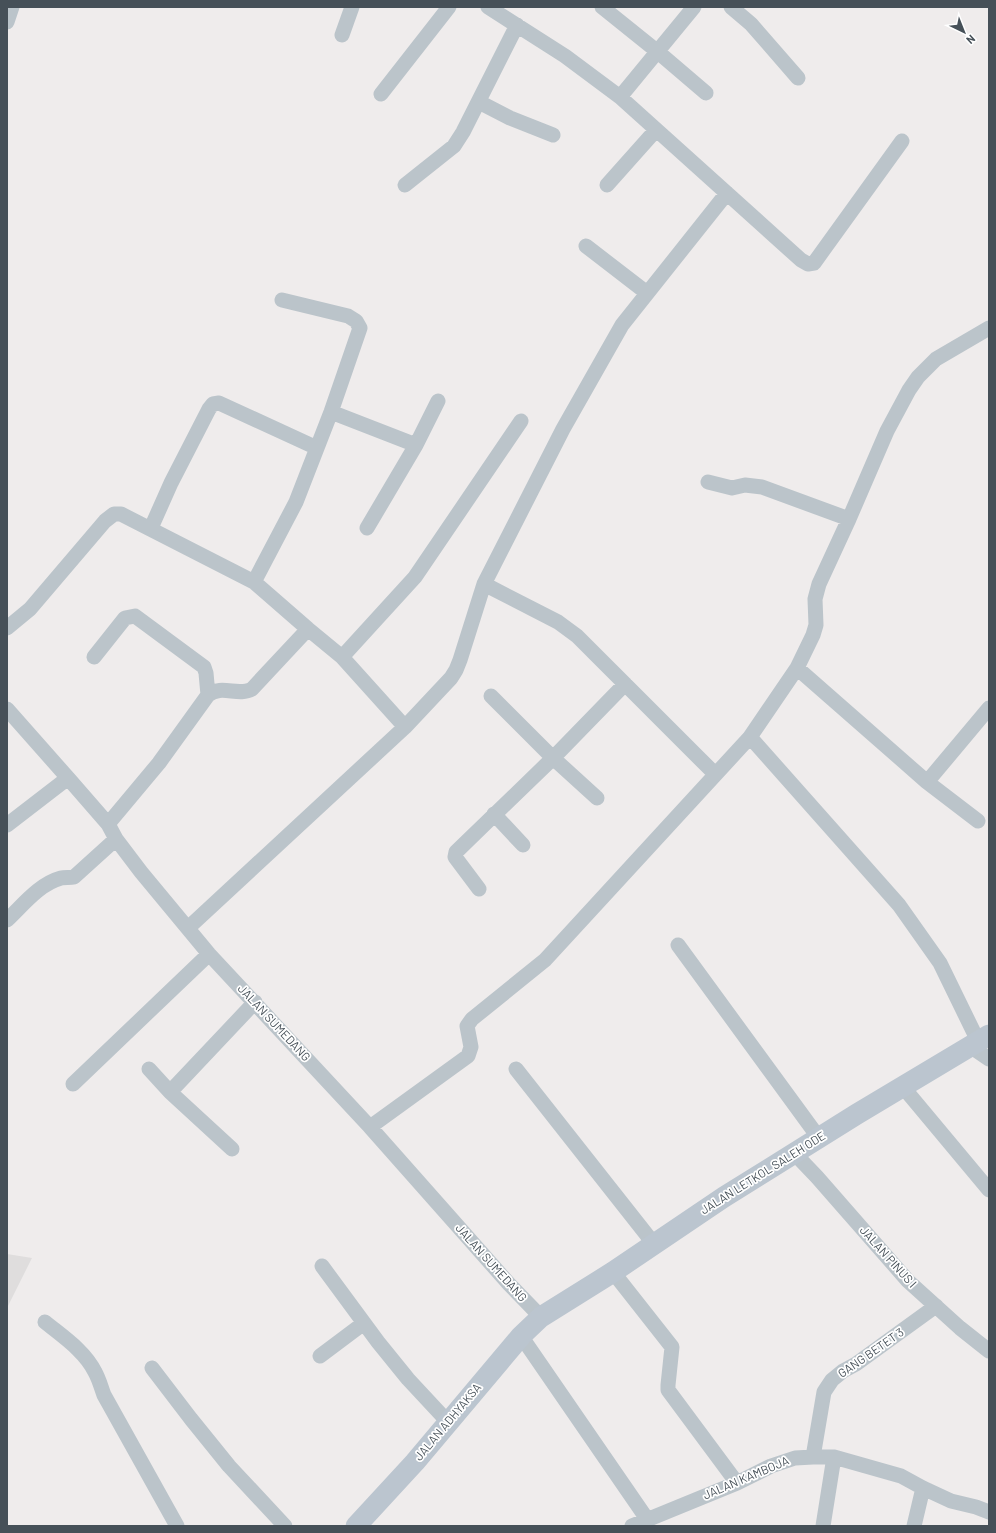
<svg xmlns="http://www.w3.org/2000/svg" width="996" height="1533" viewBox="0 0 996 1533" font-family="Barlow,sans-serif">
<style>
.education{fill:#dfdddd}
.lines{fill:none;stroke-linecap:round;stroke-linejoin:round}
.street{stroke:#bbc4ca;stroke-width:15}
.secondary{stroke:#bbc5cf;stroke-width:21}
.labels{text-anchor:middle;stroke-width:3.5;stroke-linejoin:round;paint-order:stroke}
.street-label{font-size:12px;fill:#465058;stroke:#fff}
</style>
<rect width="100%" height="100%" fill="#efecec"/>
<path class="education" d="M 7,1254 L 32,1258 L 7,1308 Z"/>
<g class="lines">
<path class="street" d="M 488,7 L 565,56 L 620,97 L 801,260 L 808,264 L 814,263 L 902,141
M 602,7 L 658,52 L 706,93
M 731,7 L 751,24 L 798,78
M 7,22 L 12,7
M 342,35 L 352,7
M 381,94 L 449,7
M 620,97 L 694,7
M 479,102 L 510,118 L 553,135
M 405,185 L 454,146 L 463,132 L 517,25
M 607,185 L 656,130
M 586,246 L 647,293
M 331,412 L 416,445
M 708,482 L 732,488 L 745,485 L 762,487 L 849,519
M 151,528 L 171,483 L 209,409 L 213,404 L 219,403 L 317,448
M 367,528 L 416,445 L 438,401
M 254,582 L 296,502 L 331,412 L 360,328 L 356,321 L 348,316 L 282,300
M 484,584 L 558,622 L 577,636 L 715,774
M 7,628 L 30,609 L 105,521 L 114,514 L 121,514 L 254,582 L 308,629 L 342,657 L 405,727
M 94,657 L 125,618 L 135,616 L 204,667 L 206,673 L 208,695
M 342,657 L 415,577 L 521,421
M 797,668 L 927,782 L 989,708
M 491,696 L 553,758 L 597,798
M 7,709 L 68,778
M 750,737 L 899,905 L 940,963 L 978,1041
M 927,782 L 978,821
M 494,814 L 523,845
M 108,824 L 159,763 L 208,695 C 222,684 238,697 252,689 L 308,629
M 7,825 L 68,778 L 108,824 L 116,839 L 141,872 L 209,954 L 370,1127 L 509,1284 L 541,1317
M 479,889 L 455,857 L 456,852 L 553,758 L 625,684
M 7,920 C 23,905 39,884 61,878 C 65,877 70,878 74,877 L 116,839
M 188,928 L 405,727 L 451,678 L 456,670 L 460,660 L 484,584 L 563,429 L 622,325 L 727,193
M 678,945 L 819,1138
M 970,1046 L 989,1059
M 149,1069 L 170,1092
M 516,1069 L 654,1244
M 73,1084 L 209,954
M 903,1087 L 989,1190
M 370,1127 L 468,1056 L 471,1047 L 467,1026 L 472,1019 L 545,960 L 750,737 L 797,668 L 813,635 L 816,625 L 815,599 L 819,584 L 849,519 L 887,431 L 909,390 L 918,377 L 936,359 L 989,328
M 232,1149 L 170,1092 L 255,1002
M 795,1154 L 817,1177 L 908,1281 L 960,1328 L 989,1351
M 322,1266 L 378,1342 L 408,1379 L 448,1422
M 613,1272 L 672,1347 L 668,1385 L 668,1390 L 737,1483
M 45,1322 C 62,1336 85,1351 95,1372 C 99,1379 101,1387 104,1395 L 177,1526
M 521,1336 L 647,1519
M 320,1356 L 364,1323
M 152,1368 L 191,1419 L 229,1466 L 285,1526
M 813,1457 L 824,1392 L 832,1380 L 843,1371 L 856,1364 L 936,1306
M 632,1526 L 737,1483 L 771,1466 L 795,1458 L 813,1457 L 834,1457 L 901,1476 L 923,1488 L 951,1501 L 976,1507 L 989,1512
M 823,1526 L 834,1457
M 914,1526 L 923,1488"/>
<path class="secondary" d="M 356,1526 L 415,1462 L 521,1336 L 541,1317 L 613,1272 L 724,1197 L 857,1114 L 989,1035"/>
</g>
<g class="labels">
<g class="street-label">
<text transform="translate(274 1023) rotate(47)" y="4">JALAN SUMEDANG</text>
<text transform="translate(763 1173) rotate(-32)" y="4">JALAN LETKOL SALEH ODE</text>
<text transform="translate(888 1257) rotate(48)" y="4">JALAN PINUS I</text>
<text transform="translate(491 1263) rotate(48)" y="4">JALAN SUMEDANG</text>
<text transform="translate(871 1353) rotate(-35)" y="4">GANG BETET 3</text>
<text transform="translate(448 1422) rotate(-50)" y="4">JALAN ADHYAKSA</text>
<text transform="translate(746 1478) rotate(-23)" y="4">JALAN KAMBOJA</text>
</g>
</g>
<rect width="996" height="1533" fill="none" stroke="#465058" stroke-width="16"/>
<g transform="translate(964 32) rotate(137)" stroke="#ffffff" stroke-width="3" paint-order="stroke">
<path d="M0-3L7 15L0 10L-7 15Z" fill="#465058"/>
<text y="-6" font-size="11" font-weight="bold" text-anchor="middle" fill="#465058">N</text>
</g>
</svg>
